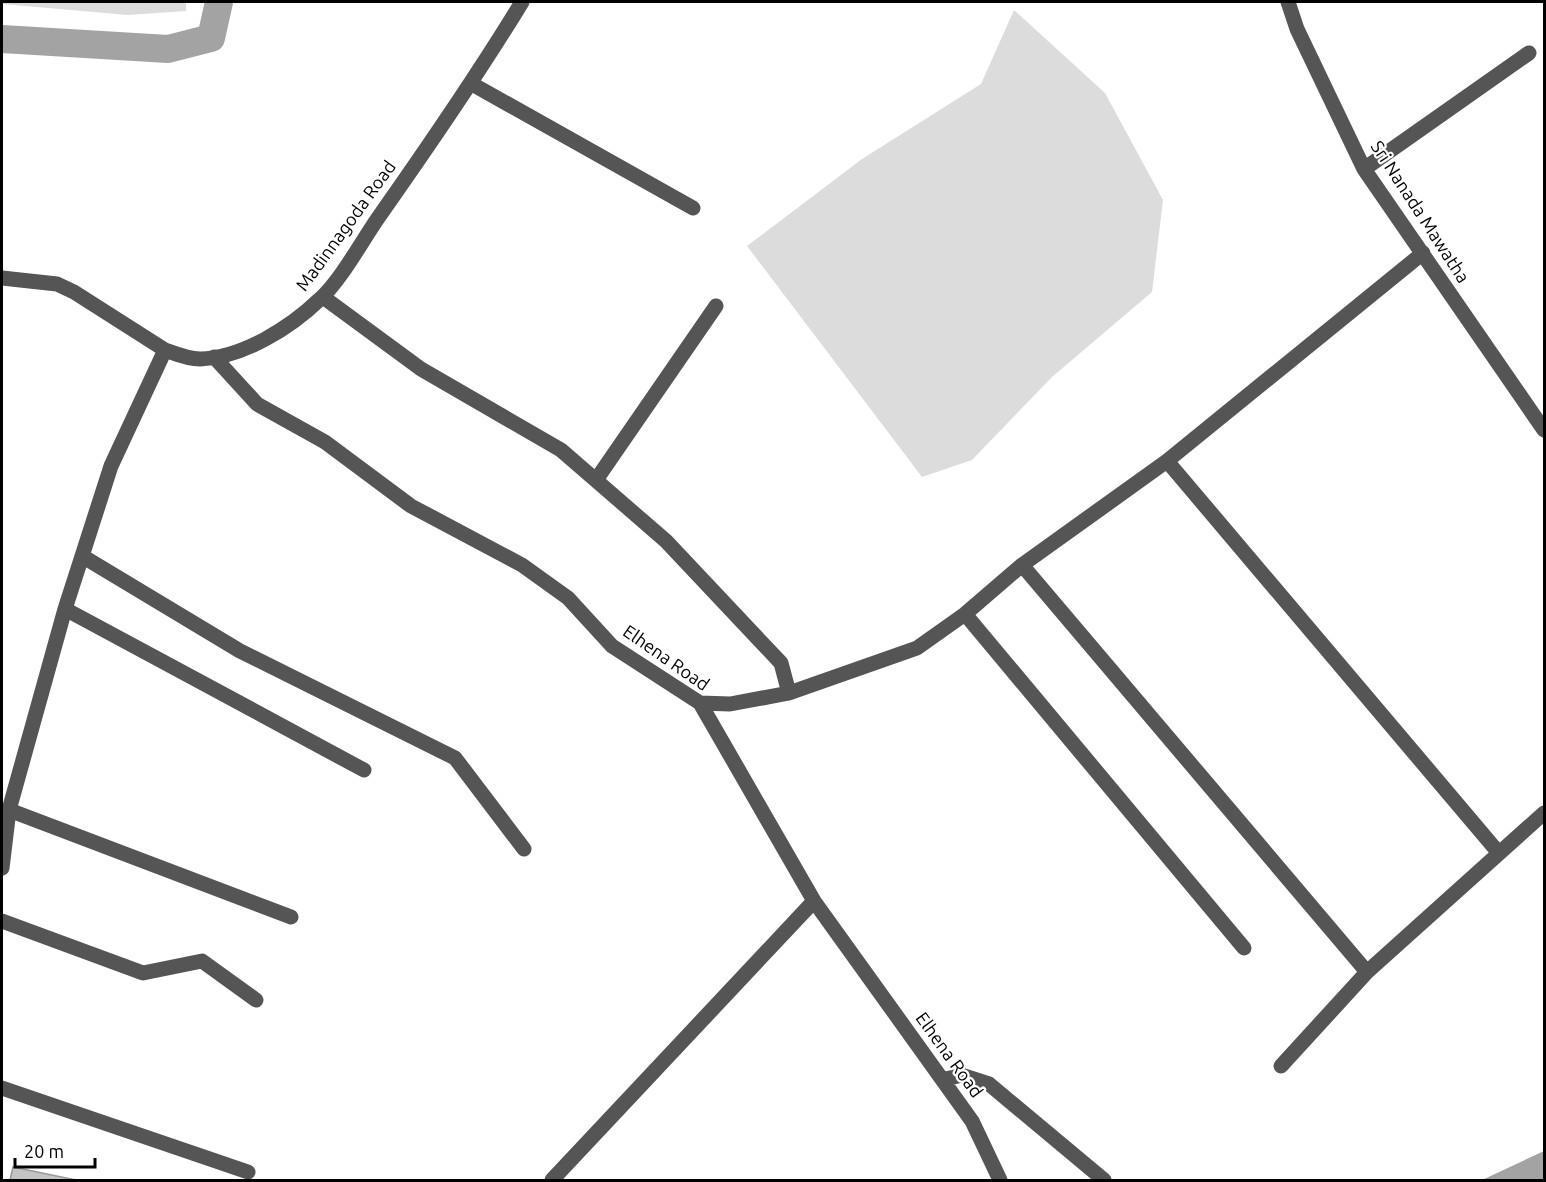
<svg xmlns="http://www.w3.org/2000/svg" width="1546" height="1182" viewBox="0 0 1546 1182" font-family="Ubuntu,sans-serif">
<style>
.green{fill:#dcdcdc}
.water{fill:#a3a3a3}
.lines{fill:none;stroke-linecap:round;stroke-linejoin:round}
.canal{stroke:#a3a3a3;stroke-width:28}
.building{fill:#c4c4c4;stroke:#999;stroke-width:1.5}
.minor{stroke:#555;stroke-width:15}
.labels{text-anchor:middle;stroke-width:4.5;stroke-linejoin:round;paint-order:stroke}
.street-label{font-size:18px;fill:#000;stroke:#fff}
</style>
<rect width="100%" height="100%" fill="#fff"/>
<path class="green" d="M 2,2 L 186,2 L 186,11 L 128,15 L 2,4 Z
M 1014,10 L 1105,93 L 1163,200 L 1152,292 L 1052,377 L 972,460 L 922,477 L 747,246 L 862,159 L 981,84 Z"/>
<path class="water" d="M 1544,1151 L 1544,1180 L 1482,1180 Z"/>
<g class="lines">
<path class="canal" d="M 2,39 L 168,49 L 211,38 L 219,2"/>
</g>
<path class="building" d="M 13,1167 L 76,1180 L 10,1180 Z"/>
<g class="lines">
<path class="minor" d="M 1288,2 L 1297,29 L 1364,169 L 1544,430
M 472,84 L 693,208
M 1364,169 L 1529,53
M 2,278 L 57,284 L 74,292 L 165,350 C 176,354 188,359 200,359 C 242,358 290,328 320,299 C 341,280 362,241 378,218 C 428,147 477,76 522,2
M 323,297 L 421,369 L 561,450 L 666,541 L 781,663 L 789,693
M 214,357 L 257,404 L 325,442 L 411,506 L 522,565 L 568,598 L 612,646 L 700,703 L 814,901 L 972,1121 L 1000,1180
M 1167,461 L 1498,852
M 596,480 L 716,306
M 82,556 L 240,651 L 455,758 L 524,849
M 1022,565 L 1367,972
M 65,609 L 364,770
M 965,614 L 1244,948
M 700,703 L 730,704 L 789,693 L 917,648 L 965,614 L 1022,565 L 1167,461 L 1423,253
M 9,810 L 291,917
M 2,868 L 9,810 L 65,609 L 111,466 L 165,350
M 2,921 L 143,973 L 202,961 L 256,1000
M 1281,1066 L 1367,972 L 1544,813
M 943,1080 L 961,1075 L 989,1084 L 1104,1180
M 2,1088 L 248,1172
M 552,1180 L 814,901"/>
</g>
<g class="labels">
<g class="street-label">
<text transform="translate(1420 212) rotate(57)" y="6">Sri Nanada Mawatha</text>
<text transform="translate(346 226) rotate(-54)" y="6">Madinnagoda Road</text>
<text transform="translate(666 658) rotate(35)" y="6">Elhena Road</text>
<text transform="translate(949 1055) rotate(54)" y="6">Elhena Road</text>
</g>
</g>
<rect width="1546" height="1182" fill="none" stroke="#000000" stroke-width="6"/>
<path d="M15 1158v9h80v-9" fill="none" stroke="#000000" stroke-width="3"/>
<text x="24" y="1158" font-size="18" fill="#000000" stroke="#ffffff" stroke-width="4.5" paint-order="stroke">20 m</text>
</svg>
